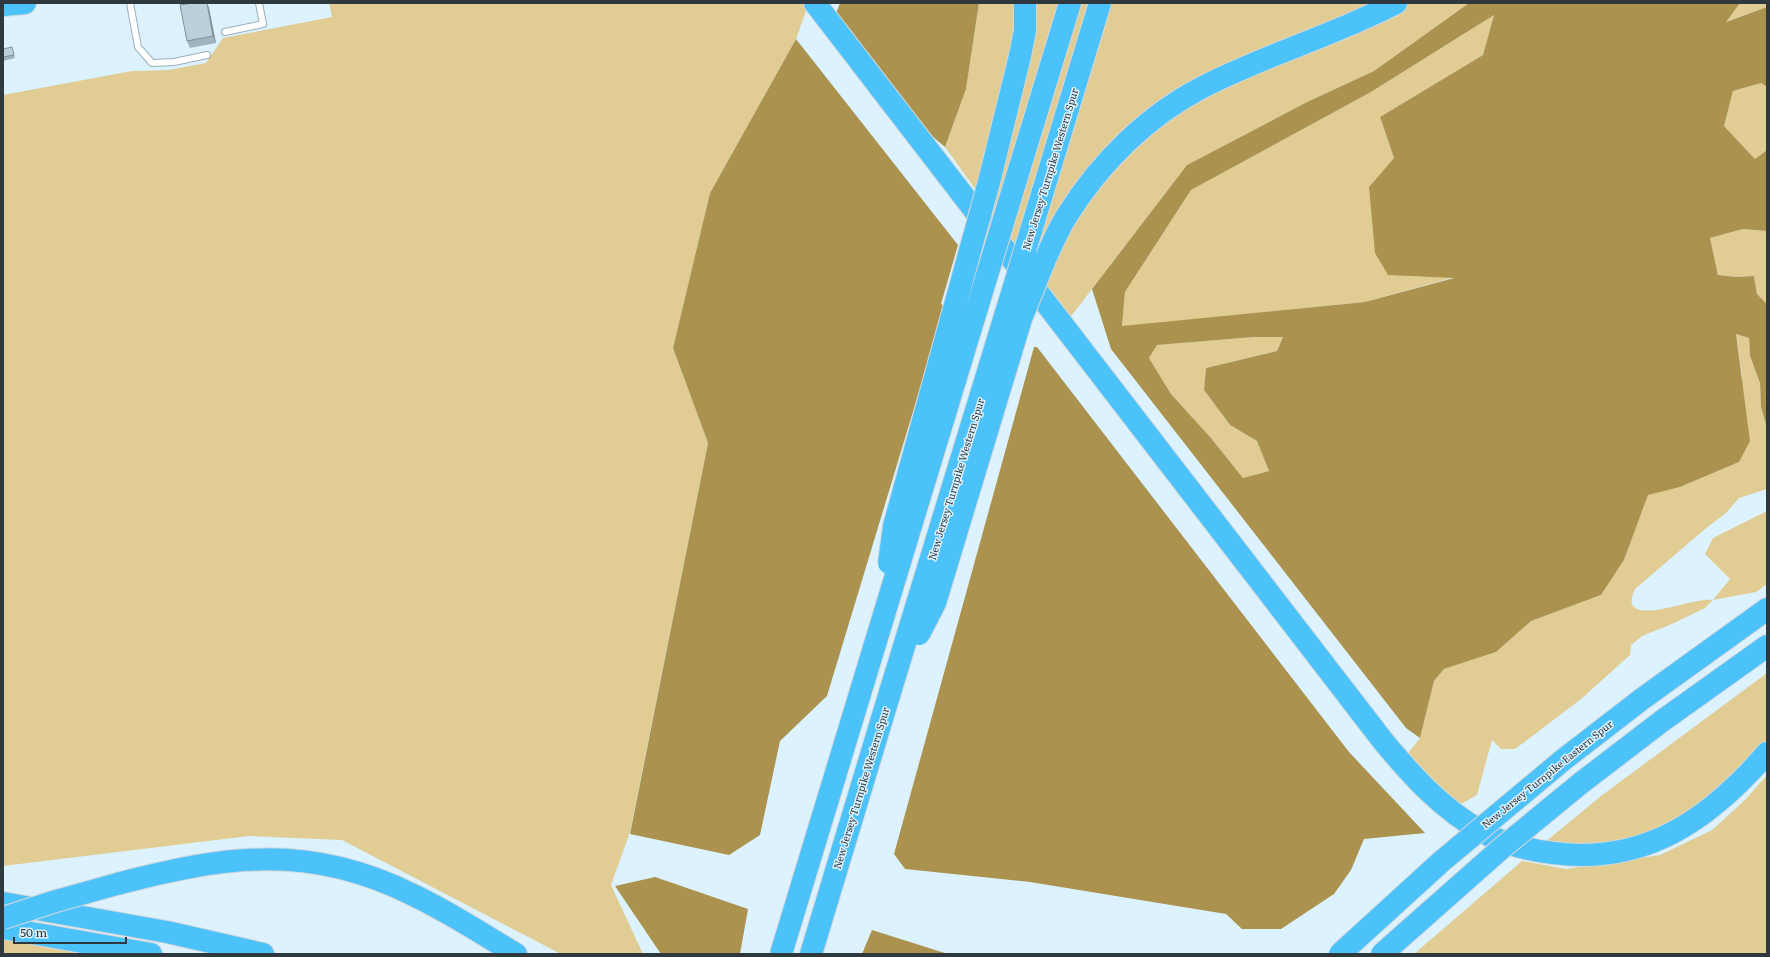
<svg xmlns="http://www.w3.org/2000/svg" width="1770" height="957" viewBox="0 0 1770 957" font-family="Literata,serif">
<style>
.green{fill:#e1cc94}
.water{fill:#ab934f;fill-rule:evenodd}
.lines{fill:none;stroke-linecap:round;stroke-linejoin:round}
.lane-casing{stroke:#9bafbb;stroke-width:8}
.highway-casing{stroke:#d5d7d8;stroke-width:24}
.lane{stroke:#fff;stroke-width:6}
.highway{stroke:#4cc2fa;stroke-width:22}
.highway-bridge-casing{stroke:#d5d7d8;stroke-width:24;stroke-linecap:butt}
.highway-bridge{stroke:#4cc2fa;stroke-width:22}
.wall{fill:#a0b3bd}
.shaded-wall{fill:#82929a}
.building{fill:#bad0dc;stroke:#82929a}
.labels{text-anchor:middle;stroke-width:3;stroke-linejoin:round;paint-order:stroke}
.street-label{font-size:10px;fill:#2f383d;stroke:#dcf2ff}
</style>
<rect width="100%" height="100%" fill="#dcf2ff"/>
<path class="green" d="M 329,3 L 809,3 L 796,39 L 710,193 L 673,348 L 708,443 L 630,832 L 611,885 L 643,954 L 561,954 L 342,840 L 249,836 L 3,866 L 3,95 L 132,71 L 169,70 L 206,63 L 223,38 L 332,17 Z
M 979,3 L 1469,3 L 1374,71 L 1307,102 L 1187,165 L 1069,319 L 945,147 L 966,89 Z
M 1740,3 L 1767,3 L 1767,7 L 1725,22 Z
M 1494,15 L 1483,55 L 1380,117 L 1394,158 L 1369,187 L 1455,277 L 1365,302 L 1122,327 L 1125,292 L 1191,190 L 1371,92 Z
M 1761,83 L 1767,87 L 1767,150 L 1755,159 L 1724,126 L 1733,91 Z
M 1743,229 L 1767,231 L 1767,304 L 1757,294 L 1754,276 L 1737,277 L 1718,275 L 1710,238 Z
M 1736,334 L 1749,338 L 1750,356 L 1760,383 L 1761,407 L 1767,428 L 1767,489 L 1739,498 L 1726,513 L 1705,529 L 1635,589 C 1633,594 1629,603 1634,607 C 1648,619 1695,597 1713,600 L 1730,579 L 1705,554 L 1713,538 L 1767,511 L 1767,584 L 1756,592 L 1713,600 L 1705,608 L 1672,624 L 1642,636 L 1631,645 L 1630,655 L 1581,699 L 1515,749 L 1501,749 L 1492,740 L 1477,795 L 1461,804 L 1415,765 L 1408,753 L 1420,738 L 1434,681 L 1444,669 L 1496,652 L 1531,621 L 1601,595 L 1624,560 L 1648,494 L 1680,487 L 1739,462 L 1742,375 Z
M 1254,337 L 1283,337 L 1277,351 L 1206,368 L 1204,390 L 1230,425 L 1257,441 L 1269,471 L 1243,478 L 1211,438 L 1171,394 L 1149,358 L 1156,345 Z
M 1767,673 L 1767,739 L 1731,780 L 1658,834 L 1601,846 L 1545,842 L 1601,796 Z
M 1767,775 L 1767,954 L 1414,954 L 1522,861 L 1566,869 L 1660,855 L 1712,830 L 1745,800 Z
M 3,928 L 79,940 L 80,954 L 3,954 Z"/>
<path class="water" d="M 840,3 L 979,3 L 966,89 L 945,147 L 932,136 L 835,16 Z
M 1469,3 L 1740,3 L 1726,22 L 1767,7 L 1767,87 L 1761,83 L 1733,91 L 1724,126 L 1755,159 L 1767,150 L 1767,231 L 1743,229 L 1710,238 L 1718,275 L 1737,277 L 1754,276 L 1757,294 L 1767,304 L 1767,428 L 1761,407 L 1760,383 L 1750,356 L 1749,338 L 1736,334 L 1750,441 L 1739,462 L 1680,487 L 1648,495 L 1624,560 L 1601,595 L 1531,621 L 1496,652 L 1444,669 L 1434,681 L 1420,738 L 1406,728 L 1111,349 L 1092,289 L 1187,165 L 1307,102 L 1374,71 ZM 1494,15 L 1483,55 L 1380,117 L 1394,158 L 1369,187 L 1375,253 L 1388,275 L 1454,278 L 1365,302 L 1122,326 L 1125,292 L 1191,190 L 1371,92 ZM 1254,337 L 1283,337 L 1277,351 L 1206,368 L 1204,390 L 1230,425 L 1257,441 L 1269,471 L 1243,478 L 1211,438 L 1171,394 L 1149,358 L 1157,345 Z
M 796,39 L 958,245 L 941,304 L 945,306 L 827,696 L 780,741 L 760,835 L 729,855 L 630,834 L 708,443 L 673,348 L 710,193 Z
M 1034,347 L 1037,347 L 1349,752 L 1425,833 L 1364,839 L 1351,870 L 1334,894 L 1281,929 L 1242,929 L 1226,914 L 1030,882 L 905,869 L 894,854 Z
M 655,877 L 748,909 L 740,954 L 661,954 L 615,886 Z
M 872,930 L 948,954 L 862,954 Z"/>
<g class="lines">
<g class="lane-casing">
<path id="lane" d="M 130,3 L 138,47 L 152,63 L 174,62 L 207,55
M 225,32 L 263,24 L 259,3"/>
</g>
<g class="highway-casing">
<path id="highway" d="M 815,3 L 1383,741 C 1412,776 1442,809 1481,831 C 1502,844 1528,850 1553,853 C 1645,865 1709,820 1767,753
M 3,5 L 25,3
M 989,182 L 1020,56 L 1025,30 L 1025,3
M 1008,206 L 1070,3
M 1030,234 L 1100,3
M 1046,257 C 1053,243 1059,227 1068,214 C 1100,163 1147,116 1201,88 C 1264,55 1333,36 1396,3
M 1563,760 L 1642,699 L 1767,609
M 1581,783 L 1662,721 L 1767,646
M 117,884 C 223,856 308,843 411,894 C 448,911 482,934 516,954
M 3,903 L 167,932 L 263,954
M 3,928 L 151,954
M 811,954 L 891,689"/>
</g>
<use href="#lane" class="lane"/>
<use href="#highway" class="highway"/>
<g class="highway-bridge-casing">
<path id="highway-bridge" d="M 889,563 L 894,526 L 989,182
M 919,634 L 935,603 L 1021,319 L 1046,257
M 891,689 L 1030,234
M 3,918 L 56,901 L 117,884
M 781,954 L 1008,206
M 1340,954 L 1442,861 L 1563,760
M 1382,954 L 1503,847 L 1581,783"/>
</g>
<use href="#highway-bridge" class="highway-bridge"/>
</g>
<path class="wall" d="M 180,3 L 207,3 L 209,8 L 216,43 L 190,48 L 187,41 Z
M 3,49 L 13,51 L 15,58 L 3,61 Z"/>
<path class="shaded-wall" d="M 207,3 L 209,8 L 216,43 L 213,36 Z"/>
<path class="building" d="M 192,3 L 207,3 L 213,36 L 187,41 L 180,5 Z
M 12,47 L 14,55 L 3,57 L 3,49 Z"/>
<g class="labels">
<g class="street-label">
<text transform="translate(1050 169) rotate(-73)" y="4">New Jersey Turnpike Western Spur</text>
<text transform="translate(956 479) rotate(-73)" y="4">New Jersey Turnpike Western Spur</text>
<text transform="translate(1547 774) rotate(-39)" y="4">New Jersey Turnpike Eastern Spur</text>
<text transform="translate(861 788) rotate(-73)" y="4">New Jersey Turnpike Western Spur</text>
</g>
</g>
<rect width="1770" height="957" fill="none" stroke="#2f383d" stroke-width="8"/>
<path d="M14 937v6h112v-6" fill="none" stroke="#2f383d" stroke-width="2"/>
<text x="20" y="937" font-size="12" fill="#2f383d" stroke="#dcf2ff" stroke-width="3" paint-order="stroke">50 m</text>
</svg>
